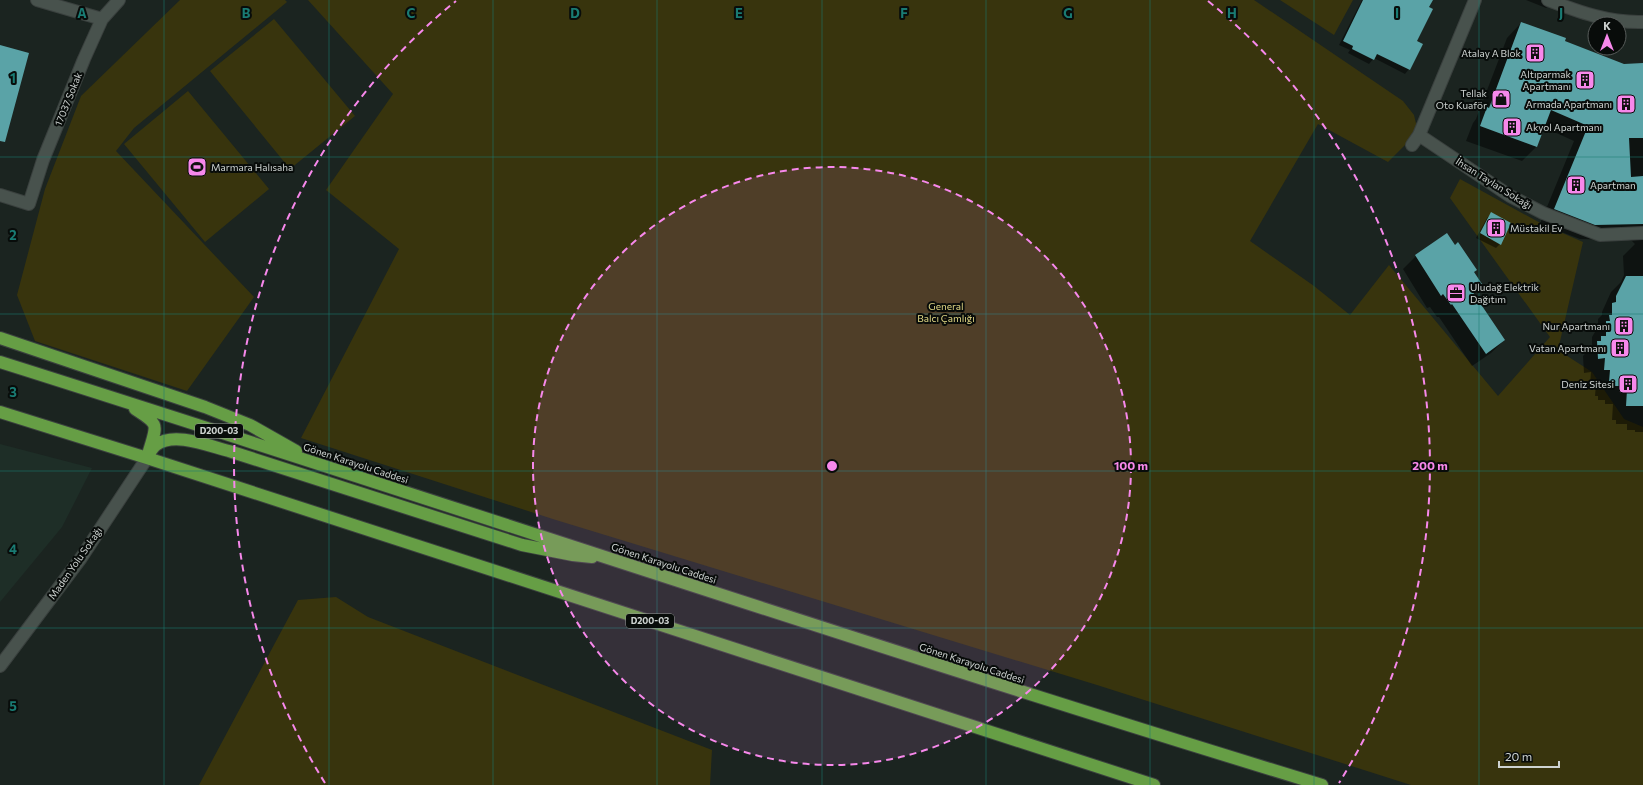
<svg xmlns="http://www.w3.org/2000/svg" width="1643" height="785" viewBox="0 0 1643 785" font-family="Commissioner,sans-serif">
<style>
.built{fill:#1e2e27}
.green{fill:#38340d}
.shadow{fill:#0007}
.building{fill:#5aa3a7}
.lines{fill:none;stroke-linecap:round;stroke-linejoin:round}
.minor-casing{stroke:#3a403e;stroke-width:14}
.highway-casing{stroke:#3a403e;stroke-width:14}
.minor{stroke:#48524d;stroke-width:12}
.highway{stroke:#669e45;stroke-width:12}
.grid{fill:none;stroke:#197b73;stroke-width:1;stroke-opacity:0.55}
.ring{fill:none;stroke:#f788eb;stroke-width:2;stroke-dasharray:7 5}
.labels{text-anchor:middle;stroke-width:4;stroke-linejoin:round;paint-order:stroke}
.shield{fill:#080c0a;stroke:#939795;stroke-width:1}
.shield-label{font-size:9px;font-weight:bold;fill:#ced3d1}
.poi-label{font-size:10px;fill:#ced3d1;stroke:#080c0a;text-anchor:end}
.street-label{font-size:10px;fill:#ced3d1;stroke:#080c0a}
.park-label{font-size:10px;fill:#e0d785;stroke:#080c0a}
.grid-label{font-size:13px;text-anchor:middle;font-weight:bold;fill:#197b73;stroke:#080c0a;stroke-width:4;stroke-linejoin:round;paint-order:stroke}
.centre{fill:#f788eb;stroke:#080c0a;stroke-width:2}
.ring-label{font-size:12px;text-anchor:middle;font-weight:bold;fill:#f788eb;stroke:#080c0a;stroke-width:4;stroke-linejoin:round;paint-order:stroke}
</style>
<rect width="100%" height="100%" fill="#1b2420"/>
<path class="built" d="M 0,444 L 92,468 L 62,527 L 0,602 Z"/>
<path class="green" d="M 180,0 L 285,0 L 287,2 L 134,128 L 116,151 L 254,297 L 187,391 L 35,341 L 17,295 L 45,189 L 81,96 Z
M 308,0 L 1254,0 L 1403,101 L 1414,115 L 1418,132 L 1388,162 L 1318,124 L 1250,241 L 1314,286 L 1350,315 L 1389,265 L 1498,396 L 1550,337 L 1450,198 L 1460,179 L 1544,225 L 1583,242 L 1558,350 L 1592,372 L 1624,419 L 1643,427 L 1643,785 L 1411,785 L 1097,685 L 556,520 L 301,438 L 399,249 L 326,190 L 393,94 Z
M 1280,0 L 1353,0 L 1334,35 Z
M 274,19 L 355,116 L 290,169 L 210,71 Z
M 188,91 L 269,189 L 205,242 L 124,144 Z
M 336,597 L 368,617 L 712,750 L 710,785 L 199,785 L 298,600 Z"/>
<path class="shadow" d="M 1362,0 L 1432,0 L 1415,42 L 1409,69 L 1405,74 L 1374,58 L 1369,64 L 1348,53 L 1350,50 L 1339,45 Z
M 1526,0 L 1554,0 L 1546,8 Z
M 1521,23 L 1624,65 L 1643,65 L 1643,432 L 1635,432 L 1635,430 L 1627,430 L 1627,424 L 1616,424 L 1616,420 L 1612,420 L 1613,404 L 1605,404 L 1605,400 L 1598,400 L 1598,396 L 1595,396 L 1596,384 L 1590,384 L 1591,372 L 1584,373 L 1583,356 L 1592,346 L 1592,337 L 1598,327 L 1598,319 L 1602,315 L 1602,312 L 1611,292 L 1621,282 L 1624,275 L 1623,256 L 1635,244 L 1632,241 L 1628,240 L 1580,239 L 1540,224 L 1574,141 L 1543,127 L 1536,147 L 1522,161 L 1466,141 L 1473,123 L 1476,119 L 1507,38 Z
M 1491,214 L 1500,244 L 1496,248 L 1476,238 L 1487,218 Z
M 1416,256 L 1480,284 L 1472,293 L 1504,340 L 1491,353 L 1472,366 L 1439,317 L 1437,317 L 1430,307 L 1427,308 L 1403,269 Z"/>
<path class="building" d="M 1363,0 L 1433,0 L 1429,7 L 1433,9 L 1417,41 L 1423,44 L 1410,70 L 1377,54 L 1374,60 L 1352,49 L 1353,46 L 1343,41 Z
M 1521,22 L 1566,38 L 1565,41 L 1624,64 L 1643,63 L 1643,138 L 1629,138 L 1631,177 L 1643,176 L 1643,224 L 1595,225 L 1554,209 L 1588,126 L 1551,110 L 1537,147 L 1480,126 L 1487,107 L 1489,108 Z
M 0,45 L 29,53 L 5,142 L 0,141 Z
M 1491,212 L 1511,223 L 1501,245 L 1480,233 Z
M 1447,233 L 1455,245 L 1458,242 L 1477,270 L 1474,272 L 1482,284 L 1472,291 L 1505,340 L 1486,354 L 1452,304 L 1451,305 L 1443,294 L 1441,296 L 1415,255 Z
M 1626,276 L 1643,276 L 1643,406 L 1626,406 L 1627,390 L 1619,390 L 1619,386 L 1612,386 L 1612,382 L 1609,382 L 1610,370 L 1604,370 L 1605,358 L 1598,359 L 1597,341 L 1601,341 L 1601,336 L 1606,336 L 1606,321 L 1610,321 L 1609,315 L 1612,315 L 1612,303 L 1616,302 L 1616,296 Z"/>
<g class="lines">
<g class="minor-casing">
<path id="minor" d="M 37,0 L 102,19
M 1548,0 C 1579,12 1609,23 1643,22
M 1419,135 L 1510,196 L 1543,213 L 1600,235 L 1643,233
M 1412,145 L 1419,135 L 1475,0
M 0,195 L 29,204 L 43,160 L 84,59 L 102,19 L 119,0
M 0,666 L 81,558 L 147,458"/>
</g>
<g class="highway-casing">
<path id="highway" d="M 0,338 L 205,407 L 250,425 L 296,451
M 0,362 C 441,501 879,650 1322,785
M 135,409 C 160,425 157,424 149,451
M 0,412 L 147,458 L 1154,785
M 147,458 C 149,454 152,448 156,445 C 174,431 209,446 229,451 L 522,545 L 573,555 L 592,557"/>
</g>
<use href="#minor" class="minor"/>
<use href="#highway" class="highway"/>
</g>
<path class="grid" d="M 164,0 L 164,785M 329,0 L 329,785M 493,0 L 493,785M 657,0 L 657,785M 822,0 L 822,785M 986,0 L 986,785M 1150,0 L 1150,785M 1314,0 L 1314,785M 1479,0 L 1479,785M 0,157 L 1643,157M 0,314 L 1643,314M 0,471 L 1643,471M 0,628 L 1643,628"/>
<circle cx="832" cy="466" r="299" fill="#f788eb" fill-opacity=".12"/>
<g class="ring">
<circle cx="832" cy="466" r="299"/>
<path d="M325 783A598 598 0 0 1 456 1M1208 1A598 598 0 0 1 1339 783"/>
</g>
<defs>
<g id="building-square" transform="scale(1)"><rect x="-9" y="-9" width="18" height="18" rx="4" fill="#f788eb" stroke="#080c0a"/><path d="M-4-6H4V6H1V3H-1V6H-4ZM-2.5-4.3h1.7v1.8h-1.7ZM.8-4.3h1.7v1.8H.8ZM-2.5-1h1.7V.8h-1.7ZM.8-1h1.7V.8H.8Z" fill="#111"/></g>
<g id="shop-square" transform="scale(1)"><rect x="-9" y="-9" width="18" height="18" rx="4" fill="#f788eb" stroke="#080c0a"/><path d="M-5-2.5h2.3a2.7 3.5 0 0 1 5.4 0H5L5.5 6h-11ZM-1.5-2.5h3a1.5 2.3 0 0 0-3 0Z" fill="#111"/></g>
<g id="stadium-square" transform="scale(1)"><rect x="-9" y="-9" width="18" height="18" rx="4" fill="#f788eb" stroke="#080c0a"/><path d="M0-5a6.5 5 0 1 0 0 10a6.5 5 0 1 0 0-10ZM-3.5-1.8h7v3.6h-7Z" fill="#111"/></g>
<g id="office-square" transform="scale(1)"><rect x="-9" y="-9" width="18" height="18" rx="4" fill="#f788eb" stroke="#080c0a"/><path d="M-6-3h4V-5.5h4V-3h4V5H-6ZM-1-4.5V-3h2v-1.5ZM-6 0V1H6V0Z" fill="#111"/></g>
</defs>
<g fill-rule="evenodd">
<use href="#building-square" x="1535" y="53"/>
<use href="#building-square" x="1585" y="80"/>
<use href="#shop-square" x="1501" y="99"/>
<use href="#building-square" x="1626" y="104"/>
<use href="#building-square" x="1512" y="127"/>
<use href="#stadium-square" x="197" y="167"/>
<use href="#building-square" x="1576" y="185"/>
<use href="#building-square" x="1496" y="228"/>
<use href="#office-square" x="1456" y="293"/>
<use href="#building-square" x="1624" y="326"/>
<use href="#building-square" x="1620" y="348"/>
<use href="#building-square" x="1628" y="384"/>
</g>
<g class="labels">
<g class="shield">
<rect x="195" y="424" width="48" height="14" rx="3"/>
<rect x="626" y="614" width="48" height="14" rx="3"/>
</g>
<g class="shield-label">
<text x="219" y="434">D200-03</text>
<text x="650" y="624">D200-03</text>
</g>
<g class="poi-label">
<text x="1521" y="57">Atalay A Blok</text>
<text x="1571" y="78">Altıparmak<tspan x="1571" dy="12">Apartmanı</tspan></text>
<text x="1487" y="97">Tellak<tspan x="1487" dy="12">Oto Kuaför</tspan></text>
<text x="1612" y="108">Armada Apartmanı</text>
<text x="1526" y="131" text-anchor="start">Akyol Apartmanı</text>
<text x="211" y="171" text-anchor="start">Marmara Halısaha</text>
<text x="1590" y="189" text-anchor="start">Apartman</text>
<text x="1510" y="232" text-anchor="start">Müstakil Ev</text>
<text x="1470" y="291" text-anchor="start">Uludağ Elektrik<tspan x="1470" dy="12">Dağıtım</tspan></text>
<text x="1610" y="330">Nur Apartmanı</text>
<text x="1606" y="352">Vatan Apartmanı</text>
<text x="1614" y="388">Deniz Sitesi</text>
</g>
<g class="street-label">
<text transform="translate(68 99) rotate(-68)" y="4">17037 Sokak</text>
<text transform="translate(1494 183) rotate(32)" y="4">İhsan Taylan Sokağı</text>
<text transform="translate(356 463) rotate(18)" y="4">Gönen Karayolu Caddesi</text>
<text transform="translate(75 563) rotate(-55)" y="4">Maden Yolu Sokağı</text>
<text transform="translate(664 563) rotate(18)" y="4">Gönen Karayolu Caddesi</text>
<text transform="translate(972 663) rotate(18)" y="4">Gönen Karayolu Caddesi</text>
</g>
<g class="park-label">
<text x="946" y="310">General<tspan x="946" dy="12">Balcı Çamlığı</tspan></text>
</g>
</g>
<g class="grid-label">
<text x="82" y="18">A</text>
<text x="246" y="18">B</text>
<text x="411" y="18">C</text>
<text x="575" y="18">D</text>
<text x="739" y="18">E</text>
<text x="904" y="18">F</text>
<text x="1068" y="18">G</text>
<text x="1232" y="18">H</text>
<text x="1397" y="18">I</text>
<text x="1561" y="18">J</text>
<text x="13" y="83">1</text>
<text x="13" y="240">2</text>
<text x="13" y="397">3</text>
<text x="13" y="554">4</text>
<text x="13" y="711">5</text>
</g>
<circle cx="832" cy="466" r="6" class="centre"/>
<g class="ring-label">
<text x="1131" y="470">100 m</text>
<text x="1430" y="470">200 m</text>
</g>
<g transform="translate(1607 36)"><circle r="19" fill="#080c0a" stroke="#575c5a"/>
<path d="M0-3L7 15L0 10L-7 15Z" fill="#f788eb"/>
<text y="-6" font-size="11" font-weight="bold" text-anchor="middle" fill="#ced3d1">K</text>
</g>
<path d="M1499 761v6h60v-6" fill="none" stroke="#ced3d1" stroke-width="2"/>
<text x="1505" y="761" font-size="12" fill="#ced3d1" stroke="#080c0a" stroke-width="3" paint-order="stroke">20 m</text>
</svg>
